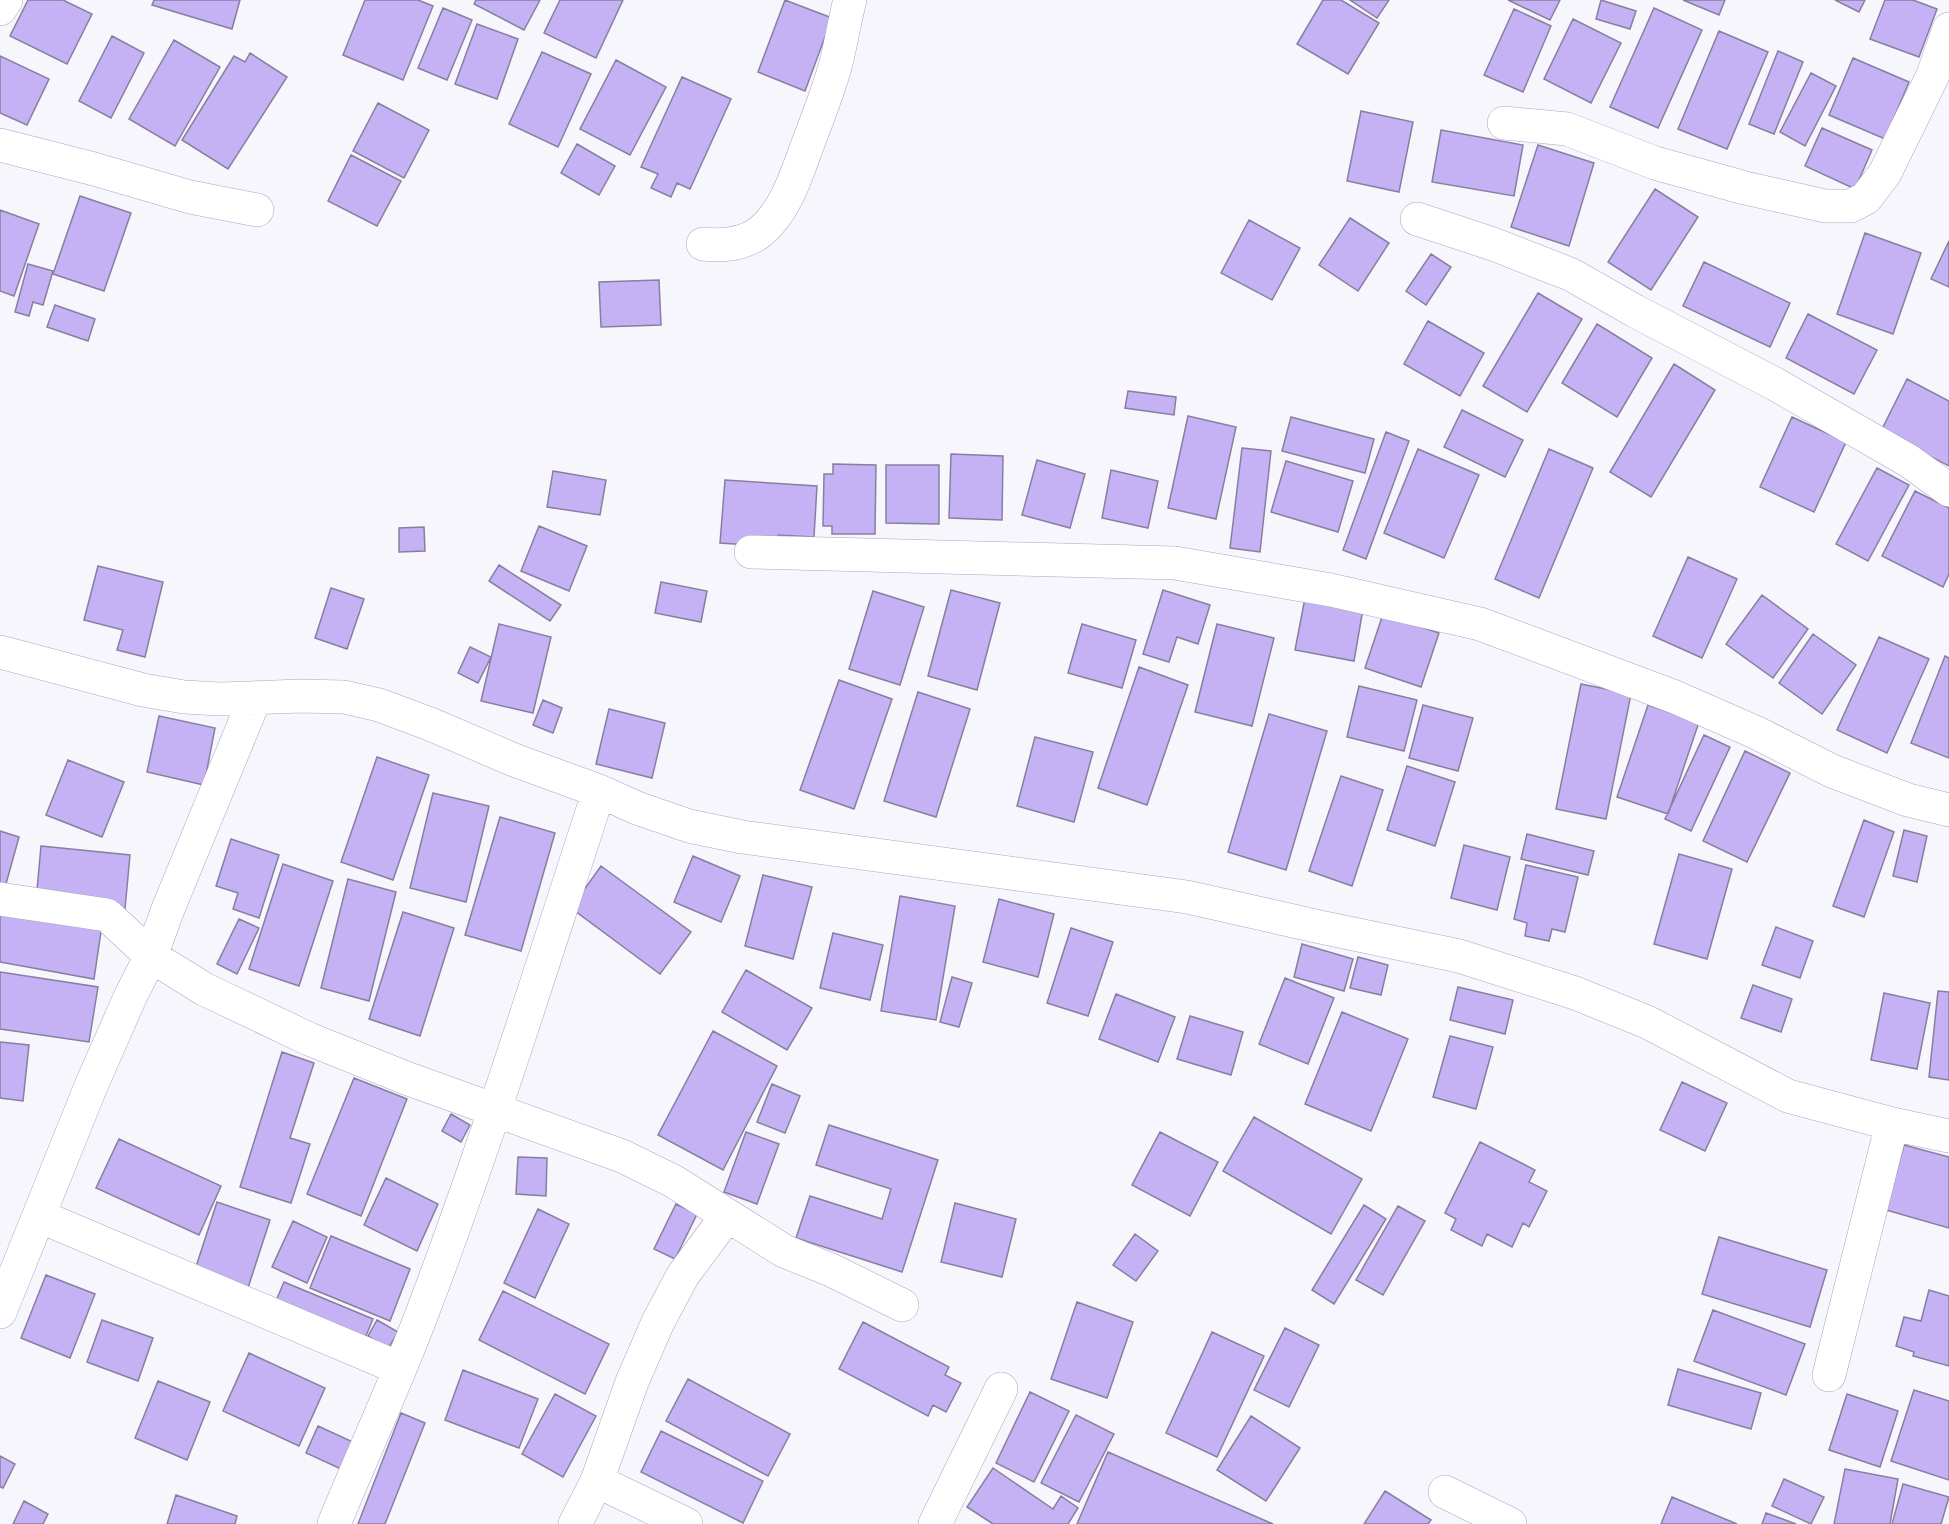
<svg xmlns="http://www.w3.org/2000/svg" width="1949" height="1524" viewBox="0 0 1949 1524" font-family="Signika,sans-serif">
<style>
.building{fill:#c4b2f4;stroke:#877f9f;stroke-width:1.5}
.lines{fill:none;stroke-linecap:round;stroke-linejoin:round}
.minor-casing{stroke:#ada4c6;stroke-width:34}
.minor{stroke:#fff;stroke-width:33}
</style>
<rect width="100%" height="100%" fill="#f7f6fd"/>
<path class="building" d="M 28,0 L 63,0 L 92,14 L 67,64 L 10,36 Z
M 154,0 L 240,0 L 232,29 L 152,5 Z
M 365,0 L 418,0 L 433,6 L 403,80 L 343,55 Z
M 476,0 L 540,0 L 524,30 L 474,4 Z
M 560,0 L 623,0 L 596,58 L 544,33 Z
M 785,0 L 832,18 L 805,91 L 758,72 Z
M 1323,0 L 1341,0 L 1379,23 L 1348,74 L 1297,44 Z
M 1350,0 L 1389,0 L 1377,18 Z
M 1508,0 L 1560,0 L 1550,20 Z
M 1601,0 L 1636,11 L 1630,29 L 1596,19 Z
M 1683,0 L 1725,0 L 1719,15 Z
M 1835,0 L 1865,0 L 1859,12 Z
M 1885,0 L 1913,0 L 1937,9 L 1919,57 L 1870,39 Z
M 443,8 L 472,20 L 447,80 L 418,68 Z
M 1654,8 L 1702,30 L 1658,128 L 1610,107 Z
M 1514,9 L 1551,26 L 1523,92 L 1484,75 Z
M 1573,19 L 1621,43 L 1591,103 L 1544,79 Z
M 477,24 L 518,39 L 497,99 L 455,84 Z
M 1719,31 L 1768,52 L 1727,149 L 1678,129 Z
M 112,36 L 144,53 L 111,118 L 79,101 Z
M 174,40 L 220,67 L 175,146 L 129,119 Z
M 1778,51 L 1803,62 L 1774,134 L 1749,124 Z
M 542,52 L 591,74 L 558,147 L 509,124 Z
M 250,53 L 287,77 L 228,169 L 182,140 L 234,56 L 245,62 Z
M 0,56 L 49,79 L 27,125 L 0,113 Z
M 1853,58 L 1909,82 L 1885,139 L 1829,115 Z
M 616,60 L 666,87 L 630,155 L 580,129 Z
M 1811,73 L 1836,86 L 1805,146 L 1780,132 Z
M 682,77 L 731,99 L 690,189 L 677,183 L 671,197 L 651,188 L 658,174 L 641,167 Z
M 378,103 L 429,130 L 404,178 L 353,151 Z
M 1361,111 L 1413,122 L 1399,192 L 1347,181 Z
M 1822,128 L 1872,150 L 1855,189 L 1805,166 Z
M 1441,130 L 1523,145 L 1514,196 L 1432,182 Z
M 577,144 L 615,166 L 599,195 L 561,173 Z
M 1538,145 L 1594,163 L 1569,246 L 1511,227 Z
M 351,155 L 401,181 L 377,226 L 328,201 Z
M 1655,189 L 1698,217 L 1651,290 L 1608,262 Z
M 80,196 L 131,213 L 104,291 L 53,274 Z
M 0,210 L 39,224 L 14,296 L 0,291 Z
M 1350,218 L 1389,243 L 1358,291 L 1319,265 Z
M 1249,220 L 1300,248 L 1272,300 L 1221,273 Z
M 1865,233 L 1921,253 L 1893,334 L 1837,314 Z
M 1949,241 L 1949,287 L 1931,279 Z
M 1431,254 L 1451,267 L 1426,305 L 1406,291 Z
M 1704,262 L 1790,303 L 1770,347 L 1683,306 Z
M 28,264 L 53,271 L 43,305 L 33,302 L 29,316 L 15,312 Z
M 659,280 L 661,325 L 601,327 L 599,282 Z
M 1538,293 L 1582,319 L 1527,412 L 1483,386 Z
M 55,305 L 95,319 L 88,341 L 47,327 Z
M 1808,314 L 1877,350 L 1854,394 L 1786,358 Z
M 1428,321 L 1484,353 L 1460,396 L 1404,364 Z
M 1597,324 L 1652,358 L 1617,417 L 1562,383 Z
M 1674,364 L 1715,390 L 1651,497 L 1610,472 Z
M 1907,379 L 1949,401 L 1949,466 L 1881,431 Z
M 1128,391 L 1176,397 L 1174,415 L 1125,408 Z
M 1462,410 L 1523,440 L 1505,477 L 1444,447 Z
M 1188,416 L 1236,427 L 1216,519 L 1168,508 Z
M 1291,417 L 1374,439 L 1365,473 L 1282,451 Z
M 1792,417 L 1846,442 L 1814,512 L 1760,487 Z
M 1386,432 L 1409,441 L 1366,559 L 1343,550 Z
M 1242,448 L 1271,451 L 1260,552 L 1230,548 Z
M 1418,449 L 1479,475 L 1444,558 L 1384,533 Z
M 1549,449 L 1593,468 L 1539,598 L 1495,579 Z
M 951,454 L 1003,456 L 1002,520 L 949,518 Z
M 1037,460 L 1085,474 L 1070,528 L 1022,515 Z
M 1286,461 L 1353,481 L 1338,532 L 1271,512 Z
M 833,464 L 876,465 L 875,534 L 832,534 L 832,526 L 823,526 L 824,474 L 833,474 Z
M 886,465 L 939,465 L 939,524 L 886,523 Z
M 1877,468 L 1909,485 L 1868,561 L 1836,544 Z
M 1111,470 L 1158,481 L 1148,528 L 1102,518 Z
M 553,471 L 606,480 L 600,515 L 547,507 Z
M 725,480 L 817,486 L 814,537 L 778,535 L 777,547 L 720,543 Z
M 1915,491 L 1949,508 L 1949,574 L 1943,587 L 1882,556 Z
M 539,526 L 587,546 L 569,591 L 521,571 Z
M 424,527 L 425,551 L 399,552 L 399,528 Z
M 1688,557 L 1737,579 L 1702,658 L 1653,636 Z
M 499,565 L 561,605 L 550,621 L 489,581 Z
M 98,566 L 163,582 L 145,657 L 117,650 L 123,630 L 84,620 Z
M 661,582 L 707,591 L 701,622 L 655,613 Z
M 331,588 L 364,599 L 347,649 L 315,638 Z
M 951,590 L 1000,603 L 977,690 L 928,676 Z
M 1163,590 L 1210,605 L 1198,644 L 1177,637 L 1169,662 L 1143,654 Z
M 873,591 L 924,607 L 900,685 L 849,669 Z
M 1762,595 L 1808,629 L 1773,678 L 1726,644 Z
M 1305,598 L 1363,609 L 1354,661 L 1295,650 Z
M 1383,614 L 1439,633 L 1421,687 L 1365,668 Z
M 499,624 L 551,637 L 533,713 L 481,701 Z
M 1082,624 L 1136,640 L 1122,688 L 1068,673 Z
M 1217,624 L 1274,638 L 1252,726 L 1195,712 Z
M 1813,634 L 1856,665 L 1822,714 L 1779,683 Z
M 1879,637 L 1929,659 L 1887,753 L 1837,730 Z
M 470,647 L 491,657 L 478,683 L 458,673 Z
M 1945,656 L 1949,658 L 1949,758 L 1911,743 Z
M 1139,667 L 1188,685 L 1147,805 L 1098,788 Z
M 839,680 L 892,699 L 854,809 L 800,790 Z
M 1581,684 L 1631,694 L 1606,819 L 1556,809 Z
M 1359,686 L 1417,700 L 1404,751 L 1347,737 Z
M 918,692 L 970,709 L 936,817 L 884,801 Z
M 543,700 L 562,708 L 553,733 L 533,725 Z
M 1423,705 L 1473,718 L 1458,771 L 1409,758 Z
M 1648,705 L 1699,722 L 1668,814 L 1617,797 Z
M 609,709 L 665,723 L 652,778 L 596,764 Z
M 1269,714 L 1327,731 L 1286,870 L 1228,852 Z
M 159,716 L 215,728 L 204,785 L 147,772 Z
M 1704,735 L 1730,747 L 1691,831 L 1665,819 Z
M 1035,737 L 1093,752 L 1074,822 L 1017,806 Z
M 1745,751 L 1790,773 L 1747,862 L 1703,841 Z
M 377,757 L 429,775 L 393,880 L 341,862 Z
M 68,760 L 124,782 L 102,837 L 46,815 Z
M 1407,766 L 1455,782 L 1435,846 L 1387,830 Z
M 1341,776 L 1383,790 L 1352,886 L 1309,871 Z
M 433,793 L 489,806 L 466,902 L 410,888 Z
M 500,817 L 555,833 L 521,951 L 465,935 Z
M 1864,820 L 1894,832 L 1864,917 L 1833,906 Z
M 1904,830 L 1927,836 L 1917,882 L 1893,876 Z
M 0,831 L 19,837 L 4,891 L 0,890 Z
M 1527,834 L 1594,851 L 1588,875 L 1521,859 Z
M 231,839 L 279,855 L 259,918 L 233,909 L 238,893 L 216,886 Z
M 1464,845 L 1510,857 L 1497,910 L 1451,898 Z
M 41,846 L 130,855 L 125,909 L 36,901 Z
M 1679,854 L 1732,869 L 1707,959 L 1654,944 Z
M 693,856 L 740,876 L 721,922 L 674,902 Z
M 283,864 L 333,881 L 299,986 L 249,969 Z
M 1526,865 L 1578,877 L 1565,932 L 1552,929 L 1549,941 L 1525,936 L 1527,923 L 1514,919 Z
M 601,866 L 691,932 L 660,974 L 571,908 Z
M 763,875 L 812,887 L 793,959 L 745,946 Z
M 348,879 L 396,892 L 369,1001 L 321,988 Z
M 900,896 L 955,906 L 936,1020 L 881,1011 Z
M 999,899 L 1054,914 L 1038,977 L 983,962 Z
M 0,912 L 102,925 L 94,979 L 0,962 Z
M 403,912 L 454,928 L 420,1036 L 369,1019 Z
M 239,919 L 259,928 L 237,974 L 217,964 Z
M 1776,927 L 1813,941 L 1800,978 L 1762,965 Z
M 1071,928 L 1113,942 L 1088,1016 L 1047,1003 Z
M 833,933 L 883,945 L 870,1000 L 820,988 Z
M 1302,944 L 1353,959 L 1344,991 L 1294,977 Z
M 1358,957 L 1388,965 L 1381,995 L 1350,988 Z
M 746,970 L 812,1008 L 787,1050 L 722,1012 Z
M 0,972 L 98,987 L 89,1042 L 0,1029 Z
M 952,977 L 972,983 L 959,1027 L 940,1022 Z
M 1285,978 L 1334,998 L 1308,1064 L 1259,1044 Z
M 1753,985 L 1792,999 L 1781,1032 L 1741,1018 Z
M 1458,987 L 1513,1000 L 1505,1034 L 1450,1020 Z
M 1938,991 L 1949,992 L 1949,1080 L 1929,1077 Z
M 1884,993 L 1930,1003 L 1917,1069 L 1871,1060 Z
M 1116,994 L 1175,1017 L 1158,1062 L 1099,1039 Z
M 1342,1012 L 1408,1039 L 1371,1131 L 1305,1104 Z
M 1190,1016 L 1243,1032 L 1231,1075 L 1177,1059 Z
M 713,1031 L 777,1066 L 723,1170 L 658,1135 Z
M 1450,1036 L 1493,1047 L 1476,1109 L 1433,1097 Z
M 0,1042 L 29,1045 L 23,1101 L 0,1098 Z
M 282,1052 L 314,1063 L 290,1138 L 310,1144 L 291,1203 L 240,1187 Z
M 354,1078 L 407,1099 L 361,1216 L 307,1194 Z
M 1682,1082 L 1727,1103 L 1705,1151 L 1660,1130 Z
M 772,1084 L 800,1096 L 785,1133 L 757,1122 Z
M 451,1114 L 470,1125 L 461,1142 L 442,1131 Z
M 1254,1117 L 1362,1179 L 1331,1234 L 1223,1171 Z
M 829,1125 L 938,1160 L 902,1272 L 796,1238 L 810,1196 L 882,1219 L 891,1189 L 816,1165 Z
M 746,1132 L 779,1144 L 757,1204 L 724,1192 Z
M 1160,1132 L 1218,1162 L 1190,1216 L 1132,1185 Z
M 119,1139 L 221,1186 L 199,1235 L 96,1188 Z
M 1480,1142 L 1535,1170 L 1529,1182 L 1547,1191 L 1529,1227 L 1523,1223 L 1512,1247 L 1487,1234 L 1482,1246 L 1451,1230 L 1456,1219 L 1445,1213 Z
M 1904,1145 L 1949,1157 L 1949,1228 L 1886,1210 Z
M 518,1157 L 547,1158 L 546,1196 L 516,1194 Z
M 386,1178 L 438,1204 L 417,1251 L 364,1225 Z
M 217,1202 L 270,1220 L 245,1297 L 192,1279 Z
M 955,1203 L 1016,1219 L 1002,1277 L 941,1262 Z
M 676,1204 L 697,1214 L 675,1259 L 654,1249 Z
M 1364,1205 L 1386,1219 L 1334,1304 L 1312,1290 Z
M 1398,1206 L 1425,1221 L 1383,1295 L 1356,1280 Z
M 538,1209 L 569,1224 L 535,1298 L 504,1283 Z
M 293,1221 L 327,1237 L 307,1283 L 272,1267 Z
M 1135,1234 L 1158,1251 L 1136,1281 L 1113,1265 Z
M 331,1236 L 410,1269 L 390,1321 L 310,1288 Z
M 1719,1237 L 1827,1270 L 1810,1327 L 1702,1294 Z
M 46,1275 L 95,1294 L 70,1358 L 21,1338 Z
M 284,1282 L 373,1319 L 361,1348 L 272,1310 Z
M 1929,1290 L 1949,1296 L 1949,1366 L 1913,1356 L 1914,1352 L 1896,1346 L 1904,1317 L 1921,1321 Z
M 503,1291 L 609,1344 L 585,1394 L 479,1340 Z
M 1077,1302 L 1133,1322 L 1107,1398 L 1051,1379 Z
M 1713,1310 L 1805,1344 L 1786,1395 L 1694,1361 Z
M 102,1320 L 153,1338 L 138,1381 L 87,1362 Z
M 377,1320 L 398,1332 L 388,1349 L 368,1336 Z
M 863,1322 L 949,1367 L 945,1375 L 961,1383 L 946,1412 L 933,1405 L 928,1416 L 839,1369 Z
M 1285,1328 L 1319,1345 L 1289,1407 L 1254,1390 Z
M 1212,1332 L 1264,1356 L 1217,1457 L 1166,1433 Z
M 249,1353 L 325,1388 L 299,1446 L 223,1411 Z
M 1678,1369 L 1761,1393 L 1751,1429 L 1668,1405 Z
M 463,1370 L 538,1399 L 519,1448 L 445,1420 Z
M 688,1379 L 790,1434 L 768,1476 L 666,1421 Z
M 158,1381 L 210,1402 L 187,1460 L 135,1438 Z
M 1914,1390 L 1949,1401 L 1949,1480 L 1891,1461 Z
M 1030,1392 L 1069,1411 L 1034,1482 L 996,1463 Z
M 555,1394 L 596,1416 L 563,1477 L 522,1454 Z
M 1847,1394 L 1898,1411 L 1880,1467 L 1829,1450 Z
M 401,1413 L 425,1423 L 385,1524 L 358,1524 Z
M 1076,1415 L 1114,1434 L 1079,1502 L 1041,1483 Z
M 1251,1416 L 1300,1448 L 1266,1501 L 1217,1470 Z
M 318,1426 L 353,1442 L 341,1469 L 306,1453 Z
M 661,1431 L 763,1481 L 743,1523 L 641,1472 Z
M 1108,1452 L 1273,1524 L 1077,1524 Z
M 0,1456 L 15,1464 L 3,1488 L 0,1487 Z
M 993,1468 L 1053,1509 L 1061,1496 L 1078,1508 L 1068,1524 L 993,1524 L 967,1507 Z
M 1845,1469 L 1898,1479 L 1890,1524 L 1834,1524 Z
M 1784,1479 L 1824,1497 L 1811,1524 L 1772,1506 Z
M 1903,1484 L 1949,1497 L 1941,1524 L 1892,1524 Z
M 1385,1491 L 1431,1520 L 1428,1524 L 1364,1524 Z
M 176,1495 L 237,1516 L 235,1524 L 167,1524 Z
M 1672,1497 L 1737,1524 L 1661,1524 Z
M 24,1501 L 48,1514 L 43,1524 L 13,1524 Z
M 1766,1513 L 1796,1524 L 1762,1524 Z"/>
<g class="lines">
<g class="minor-casing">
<path id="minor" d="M 0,9 L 6,0
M 1504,123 L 1567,129 L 1655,163 L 1745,188 L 1825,206 L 1851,206 L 1866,198 L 1885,173 L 1933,75 L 1949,29
M 0,145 L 94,169 L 190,197 L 257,210
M 1417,219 L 1493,244 L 1572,275 L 1635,311 L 1775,384 L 1909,461 L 1949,490
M 703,244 C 723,246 743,245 760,232 C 784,213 796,177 806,149 C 816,122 827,95 835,67 C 841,45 844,22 850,0
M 751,552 L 1175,563 L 1331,590 L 1480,624 L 1675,697 L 1757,733 L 1832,771 L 1908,800 L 1949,810
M 0,652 L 143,690 L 184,697 L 220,699 L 301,696 L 344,697 L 379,705 L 430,724 L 514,760 L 599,791 L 637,808 L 689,826 L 742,837 L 1187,897 L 1320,927 L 1459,956 L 1575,993 L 1647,1022 L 1788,1096 L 1892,1124 L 1949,1136
M 0,899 L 107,915 L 151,956 L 204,989 L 309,1039 L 406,1078 L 622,1156 L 673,1181 L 784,1251 L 831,1270 L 902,1305
M 39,1216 L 399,1368
M 0,1312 L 91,1086 L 131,995 L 151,956 L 168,909 L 255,698
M 1829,1375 L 1892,1124
M 597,1481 L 632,1382 L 658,1322 L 683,1275 L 727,1216
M 1445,1492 L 1510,1524
M 334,1524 C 363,1453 396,1383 423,1311 C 488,1140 542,965 599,791
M 575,1524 L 597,1481 L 686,1524
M 935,1524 L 1001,1389"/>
</g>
<use href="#minor" class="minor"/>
</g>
</svg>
